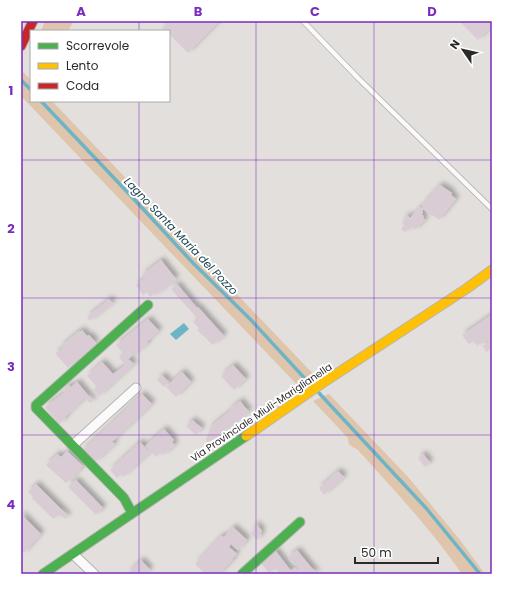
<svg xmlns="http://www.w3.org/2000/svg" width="513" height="595" viewBox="0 0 513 595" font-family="Poppins,sans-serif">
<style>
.green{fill:#e0c5ad}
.water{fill:#6db4c7}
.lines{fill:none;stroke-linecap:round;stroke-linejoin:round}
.stream{stroke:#6db4c7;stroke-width:3.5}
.building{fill:#daccd5;filter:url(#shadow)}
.lane-casing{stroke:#b8b5b3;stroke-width:6}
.street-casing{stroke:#b8b5b3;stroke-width:11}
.fast-casing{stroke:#b8b5b3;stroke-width:11}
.slow-casing{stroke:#b8b5b3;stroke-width:11}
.jam-casing{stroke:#b8b5b3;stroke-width:11}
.lane{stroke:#fbfafa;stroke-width:4.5}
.street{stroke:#fbfafa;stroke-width:9}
.fast{stroke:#4caf50;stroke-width:9}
.slow{stroke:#ffc107;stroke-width:9}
.jam{stroke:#c62828;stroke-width:9}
.grid{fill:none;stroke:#7b2cbf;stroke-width:1;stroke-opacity:0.55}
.labels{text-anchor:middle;stroke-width:4;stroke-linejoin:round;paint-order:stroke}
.street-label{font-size:10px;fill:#2c2a28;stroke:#fff}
.water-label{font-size:11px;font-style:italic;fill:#174450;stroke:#fff}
.neatline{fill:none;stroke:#7b2cbf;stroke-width:1.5}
.grid-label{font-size:13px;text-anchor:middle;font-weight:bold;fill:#7b2cbf}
</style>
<defs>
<filter id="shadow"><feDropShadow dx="3.5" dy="-3.5" stdDeviation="2" flood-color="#0004"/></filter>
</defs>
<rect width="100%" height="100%" fill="#e2dfdd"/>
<path class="green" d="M 45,21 L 74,21 L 68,31 L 41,31 Z
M 22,71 L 31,80 L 31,101 L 52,101 L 318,379 L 302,390 L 21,96 L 21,73 Z
M 329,394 L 409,478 L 460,540 L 485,574 L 462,574 C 431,529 393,489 357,449 C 350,446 348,445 348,438 L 313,401 Z"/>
<path class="water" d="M 184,323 L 189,329 L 176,340 L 170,334 Z"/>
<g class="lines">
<path class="stream" d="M 21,80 L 31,90
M 41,101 L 132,197 L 193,263 L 251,320 L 309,383
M 319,393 L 426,508 L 480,574"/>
</g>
<path class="building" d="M 169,21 L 220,21 L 188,53 L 169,34 L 169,31 L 166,31 L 162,28 Z
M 459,21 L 492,21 L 492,26 L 478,40 Z
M 440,185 L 452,193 L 451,195 L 456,199 L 439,220 L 433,215 L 432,216 L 422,208 L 423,206 L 422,205 Z
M 420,207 L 423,209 L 422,215 L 424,216 L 423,218 L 425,220 L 415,230 L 411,226 L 405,232 L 401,229 L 405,225 L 402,222 L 407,215 L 410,218 Z
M 161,260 L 176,279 L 156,295 L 155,293 L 150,297 L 147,292 L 143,295 L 136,285 L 145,278 L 142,275 Z
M 177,284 L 197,308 L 198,307 L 224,336 L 213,345 L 197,330 L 199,328 L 193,322 L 197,318 L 171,289 Z
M 109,299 L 113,303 L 90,321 L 87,317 Z
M 491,315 L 492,348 L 486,352 L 483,346 L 489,342 L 487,339 L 477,346 L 474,341 L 469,344 L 462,335 Z
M 148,319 L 159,331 L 147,342 L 148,344 L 128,359 L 134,364 L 99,396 L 93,390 L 97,387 L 87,376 L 102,362 L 113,374 L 125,365 L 119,357 L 123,353 L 116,345 Z
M 82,330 L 87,336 L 89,335 L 96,343 L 68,368 L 55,353 L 62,349 L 61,346 L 79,331 L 80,332 Z
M 233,365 L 246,379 L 234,390 L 221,376 Z
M 182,372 L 191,382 L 176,397 L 166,387 Z
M 162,375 L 169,382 L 164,387 L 157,380 Z
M 77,382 L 93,401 L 90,403 L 85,398 L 65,417 L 66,418 L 59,424 L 45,407 L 65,392 L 63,391 L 69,385 L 71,387 Z
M 142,394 L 152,404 L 112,442 L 115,444 L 95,462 L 82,451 Z
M 240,401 L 249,412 L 208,443 L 206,440 L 210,429 L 209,428 L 231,410 L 230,409 Z
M 192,420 L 202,428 L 196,435 L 186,426 Z
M 164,429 L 174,440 L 172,442 L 175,445 L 164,455 L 161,452 L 156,457 L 145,446 Z
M 140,442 L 150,452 L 123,477 L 121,474 L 117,478 L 110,470 Z
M 67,451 L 83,466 L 80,468 L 81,469 L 66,483 L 46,465 L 57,454 L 61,457 Z
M 423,454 L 430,463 L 425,467 L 418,458 Z
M 338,471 L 344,477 L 324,495 L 319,488 Z
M 76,480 L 103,508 L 96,515 L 68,487 Z
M 36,484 L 68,516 L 65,519 L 59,514 L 53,519 L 32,498 L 33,497 L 28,492 Z
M 21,514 L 41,534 L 24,553 L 21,550 Z
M 256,524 L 262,531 L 260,534 L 262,535 L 257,540 L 251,533 L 255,529 L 253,527 Z
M 233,527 L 247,540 L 238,550 L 231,544 L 229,547 L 237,554 L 232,559 L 233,560 L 219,574 L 205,574 L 195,564 L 221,536 L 224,537 Z
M 275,550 L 291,571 L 295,567 L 301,574 L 280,574 L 275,568 L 269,573 L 260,562 Z
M 297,550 L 310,566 L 317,574 L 303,574 L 288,557 Z
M 141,560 L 150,570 L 146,574 L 127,574 Z"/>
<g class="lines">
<g class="lane-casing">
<path id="lane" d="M 303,21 L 358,78 L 492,209"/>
</g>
<g class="street-casing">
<path id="street" d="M 73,445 L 136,388
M 73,554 L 94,574"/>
</g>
<g class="fast-casing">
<path id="fast" d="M 132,513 L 124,498 L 36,408 L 36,405 L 148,305
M 43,574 L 246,436
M 242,574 L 300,522"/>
</g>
<g class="slow-casing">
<path id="slow" d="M 246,436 L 321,384 L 466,289 L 492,270"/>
</g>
<g class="jam-casing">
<path id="jam" d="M 21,46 L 33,21"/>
</g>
<use href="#lane" class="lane"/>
<use href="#street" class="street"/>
<use href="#fast" class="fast"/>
<use href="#slow" class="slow"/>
<use href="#jam" class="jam"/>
</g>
<path class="grid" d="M 139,21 L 139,31M 256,21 L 256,574M 374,21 L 374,574M 139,101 L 139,574M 21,160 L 492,160M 21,298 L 492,298M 21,435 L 492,435"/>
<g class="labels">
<g class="street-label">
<text transform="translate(261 412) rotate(-34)" y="4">Via Provinciale Miuli-Mariglianella</text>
</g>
<g class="water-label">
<text transform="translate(181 236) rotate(46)" y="4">Lagno Santa Maria del Pozzo</text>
</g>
</g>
<rect width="513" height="595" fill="none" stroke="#ffffff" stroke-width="44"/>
<rect x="30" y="30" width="140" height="72" fill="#ffffff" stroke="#abaaa9"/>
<rect x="38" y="43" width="20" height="6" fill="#4caf50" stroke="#abaaa9"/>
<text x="66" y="50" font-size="12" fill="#2c2a28">Scorrevole</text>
<rect x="38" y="63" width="20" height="6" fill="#ffc107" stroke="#abaaa9"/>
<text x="66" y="70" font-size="12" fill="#2c2a28">Lento</text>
<rect x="38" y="83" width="20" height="6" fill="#c62828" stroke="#abaaa9"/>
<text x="66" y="90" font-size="12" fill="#2c2a28">Coda</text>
<g transform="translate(463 50) rotate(304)" stroke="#ffffff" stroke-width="3" paint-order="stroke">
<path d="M0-3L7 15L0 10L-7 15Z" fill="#2c2a28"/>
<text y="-6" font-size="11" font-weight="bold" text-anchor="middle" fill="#2c2a28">N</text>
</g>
<path d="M355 557v6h83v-6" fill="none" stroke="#2c2a28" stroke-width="2"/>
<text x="361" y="557" font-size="12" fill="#2c2a28" stroke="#ffffff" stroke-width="3" paint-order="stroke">50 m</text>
<rect x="22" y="22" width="469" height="551" class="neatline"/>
<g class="grid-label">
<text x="81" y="16">A</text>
<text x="198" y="16">B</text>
<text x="315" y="16">C</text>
<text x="432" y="16">D</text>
<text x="11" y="95">1</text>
<text x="11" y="233">2</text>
<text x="11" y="371">3</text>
<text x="11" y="509">4</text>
</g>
</svg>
